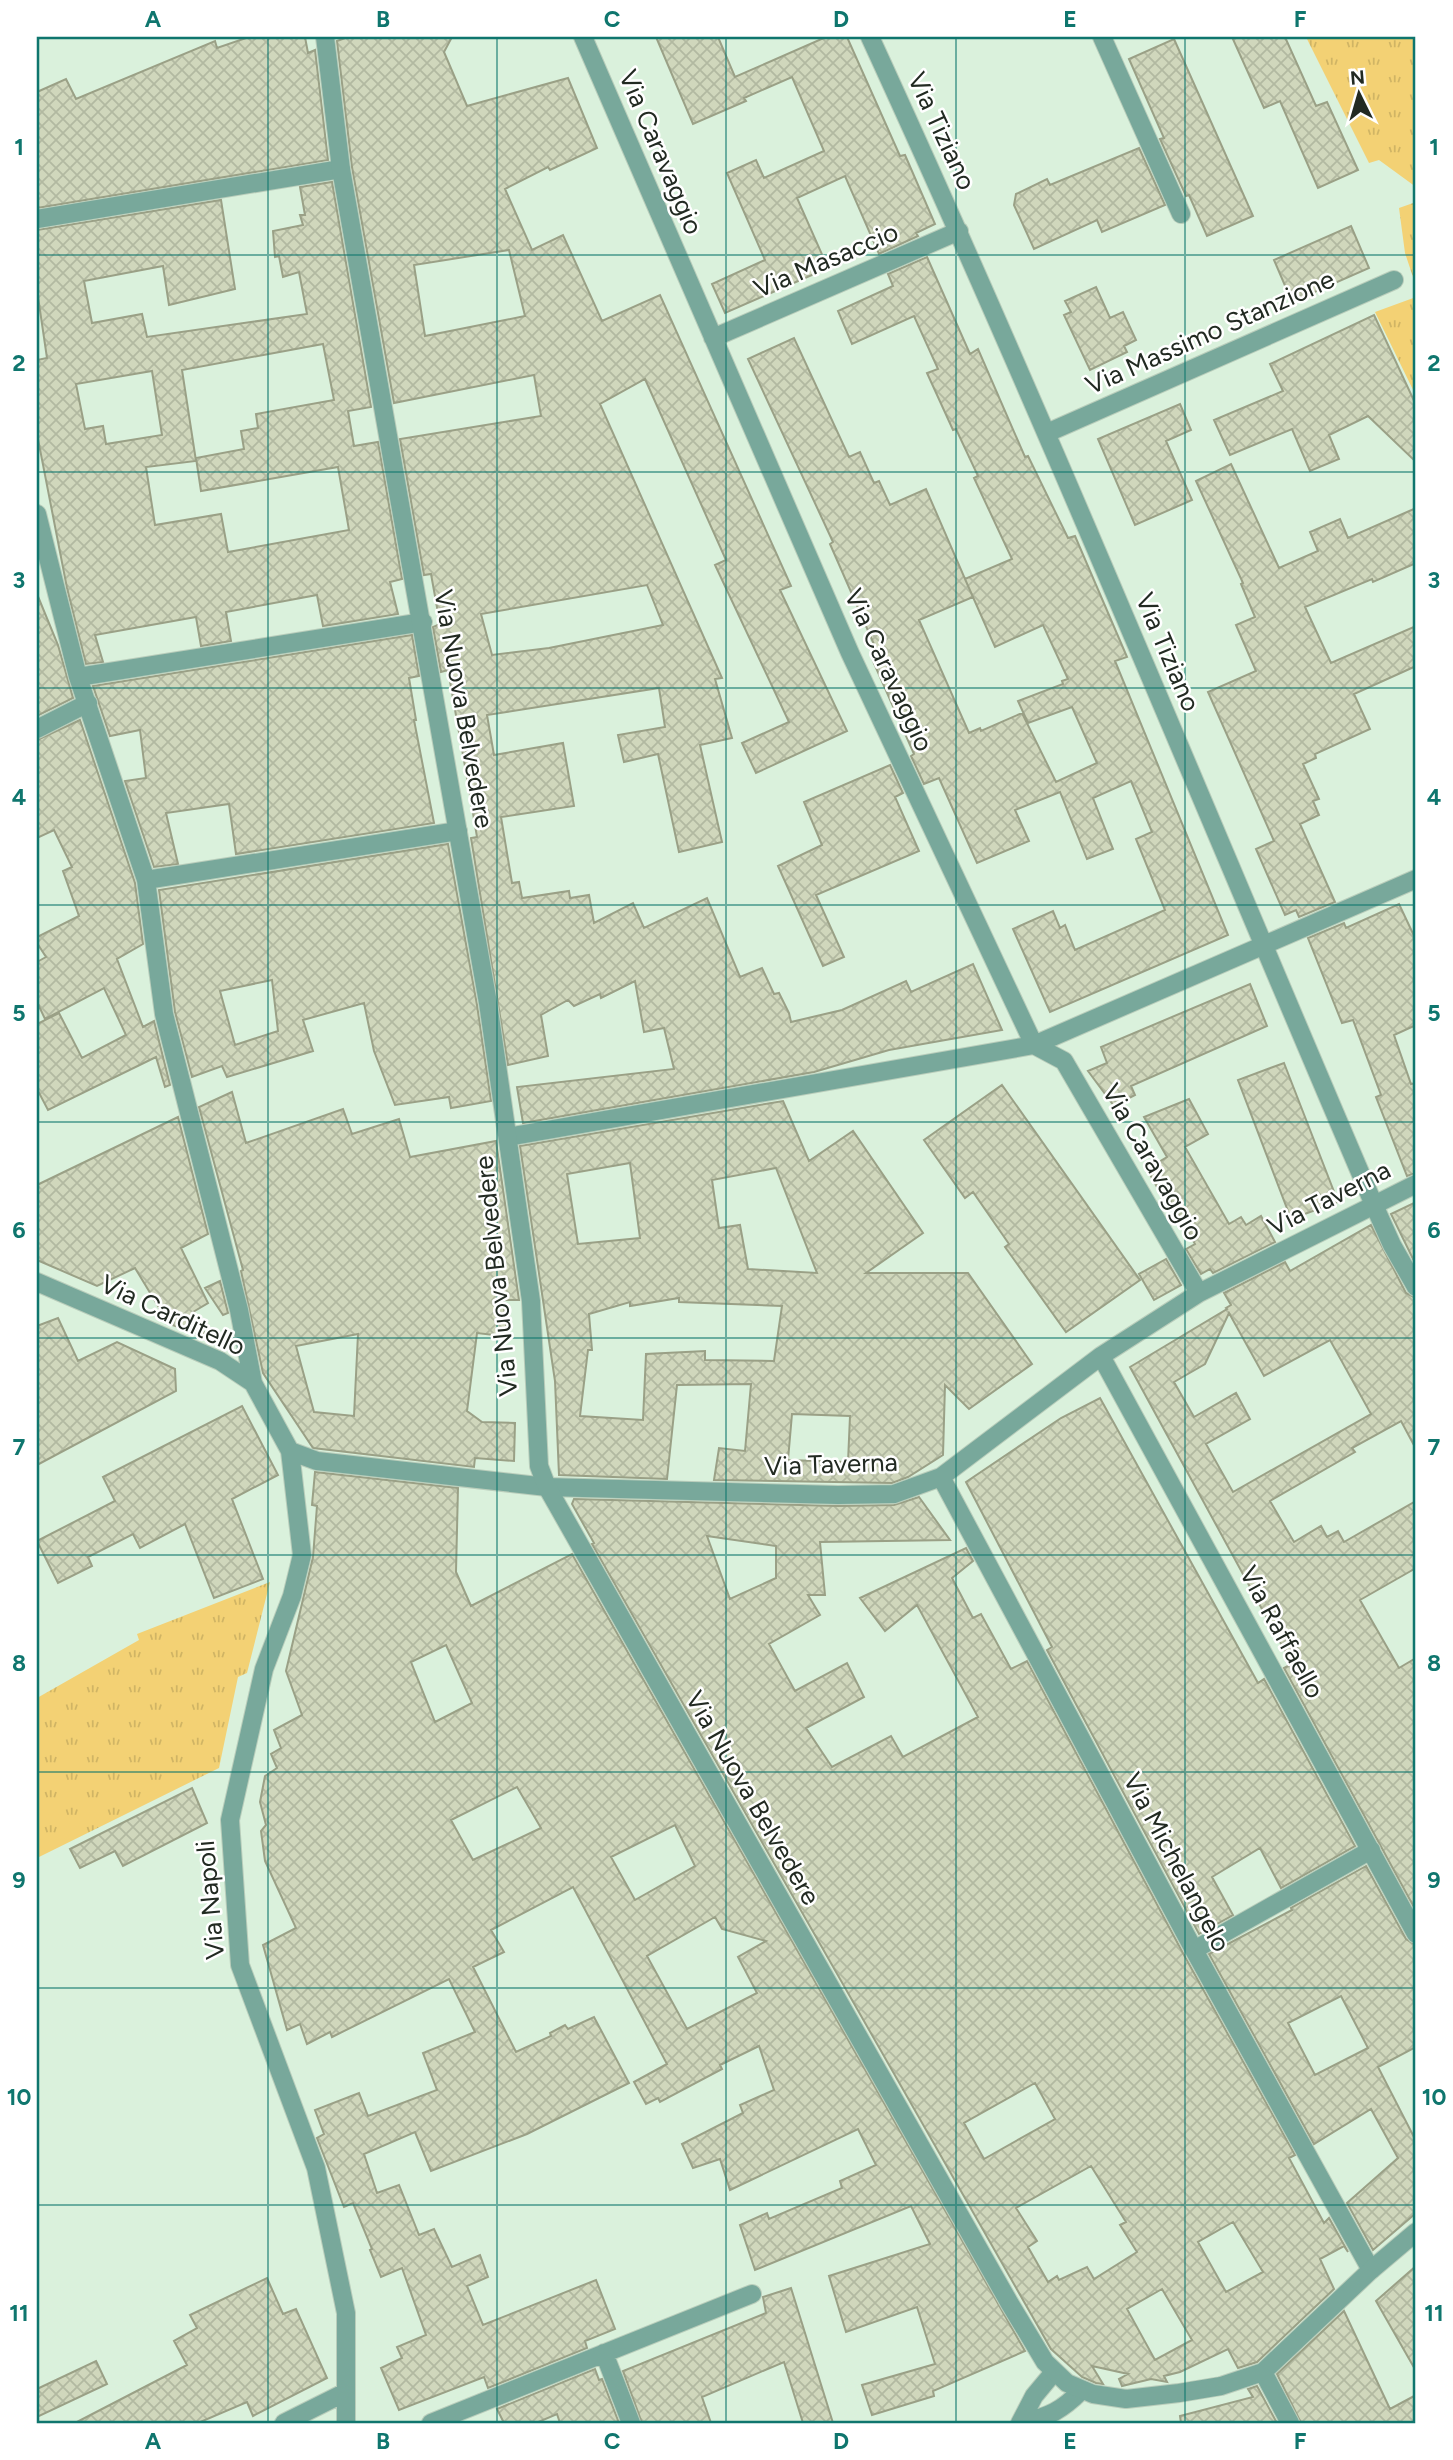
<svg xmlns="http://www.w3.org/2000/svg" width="1453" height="2460" viewBox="0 0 1453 2460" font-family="Figtree,sans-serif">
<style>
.grass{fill:url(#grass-tufts)}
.building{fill:url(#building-cross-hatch);stroke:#9aa086;stroke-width:2;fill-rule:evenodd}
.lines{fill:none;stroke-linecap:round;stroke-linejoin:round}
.minor-casing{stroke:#b9cdbb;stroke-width:20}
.tertiary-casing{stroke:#b9cdbb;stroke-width:20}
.minor{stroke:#78a89b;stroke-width:18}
.tertiary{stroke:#78a89b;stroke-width:18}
.grid{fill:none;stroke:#0f766e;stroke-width:2;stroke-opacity:0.55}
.labels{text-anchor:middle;stroke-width:5;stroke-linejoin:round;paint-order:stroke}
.street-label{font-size:26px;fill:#222a22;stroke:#fff}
.neatline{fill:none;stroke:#0f766e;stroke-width:2.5}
.grid-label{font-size:23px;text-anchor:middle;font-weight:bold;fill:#0f766e}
</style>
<defs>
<pattern id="grass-tufts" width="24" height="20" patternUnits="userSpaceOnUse" patternTransform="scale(1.75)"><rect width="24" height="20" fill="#f3d174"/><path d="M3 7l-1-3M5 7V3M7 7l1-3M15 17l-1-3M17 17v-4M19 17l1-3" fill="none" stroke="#d0b464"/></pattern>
<pattern id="building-cross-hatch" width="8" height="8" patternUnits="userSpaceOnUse" patternTransform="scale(1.75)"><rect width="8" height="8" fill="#d0d7bc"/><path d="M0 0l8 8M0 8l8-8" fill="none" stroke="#b2b9a1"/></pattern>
</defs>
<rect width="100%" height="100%" fill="#daf1dc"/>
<path class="grass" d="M 1306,37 L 1416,37 L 1416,187 L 1379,160 L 1369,163 Z
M 1416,202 L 1416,286 L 1405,253 L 1399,208 Z
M 1416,297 L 1416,396 L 1375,312 Z
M 270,1582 L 247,1673 L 238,1677 L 219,1768 L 37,1858 L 37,1698 L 139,1640 L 137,1634 Z"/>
<path class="building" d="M 249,37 L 305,37 L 308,53 L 315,50 L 328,160 L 37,208 L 37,92 L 66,79 L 76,99 L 215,41 L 217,48 Z
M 348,37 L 452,37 L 444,52 L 467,106 L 568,78 L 597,148 L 550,170 L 548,167 L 505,189 L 532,250 L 563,235 L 602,321 L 660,295 L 791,586 L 780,590 L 847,731 L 756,773 L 742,743 L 789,722 L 715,565 L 726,560 L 645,379 L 600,404 L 722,678 L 715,679 L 732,738 L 700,745 L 722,842 L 679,852 L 658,754 L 624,762 L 618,735 L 665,727 L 659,688 L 487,715 L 494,755 L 563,743 L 574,806 L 501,817 L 512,883 L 519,882 L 522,898 L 569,891 L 570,898 L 589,895 L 594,923 L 633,903 L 644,928 L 707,898 L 740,977 L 762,968 L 774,994 L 779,993 L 789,1013 L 791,1022 L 842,1010 L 906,981 L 911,992 L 973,964 L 1002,1030 L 889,1050 L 814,1072 L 523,1123 L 517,1087 L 674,1069 L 664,1028 L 644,1032 L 635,981 L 601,998 L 600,994 L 574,1006 L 568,1000 L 541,1015 L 548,1056 L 508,1065 L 471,838 L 477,837 L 469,789 L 448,670 L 441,672 L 433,627 L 440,624 L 431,574 L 424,575 L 400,439 L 541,416 L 534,375 L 394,403 L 352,167 L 337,41 ZM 509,250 L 525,316 L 425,336 L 414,265 ZM 647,585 L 663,625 L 549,648 L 492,655 L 481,614 Z
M 656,37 L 718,37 L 735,77 L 826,37 L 847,37 L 900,156 L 905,155 L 935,224 L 916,233 L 918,236 L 879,254 L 845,176 L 797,198 L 828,268 L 725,313 L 712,284 L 765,260 L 727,173 L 756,160 L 764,178 L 824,151 L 792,77 L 744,98 L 746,101 L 693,124 Z
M 1232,37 L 1285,37 L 1316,106 L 1327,102 L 1358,170 L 1318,188 L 1280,101 L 1264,108 Z
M 1174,39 L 1253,216 L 1207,236 L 1189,195 L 1186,196 L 1160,139 L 1164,138 L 1129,59 Z
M 1139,148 L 1165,205 L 1102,232 L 1097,220 L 1034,249 L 1014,205 L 1016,194 L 1047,179 L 1050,185 Z
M 332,182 L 371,407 L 348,411 L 354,446 L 378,442 L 402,579 L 390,582 L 398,614 L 323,626 L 317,595 L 226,612 L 231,641 L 201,646 L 196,617 L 95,635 L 103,662 L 86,664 L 67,588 L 37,434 L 37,360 L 47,358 L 37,290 L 37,230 L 221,200 L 235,289 L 169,305 L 163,266 L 84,281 L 92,323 L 142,314 L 147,337 L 307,314 L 299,272 L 283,277 L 279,256 L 275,257 L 273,231 L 303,225 L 300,215 L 305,215 L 300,187 ZM 323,344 L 334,400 L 256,414 L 258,428 L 241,431 L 244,449 L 196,458 L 201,491 L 338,467 L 349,530 L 228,552 L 221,514 L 155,525 L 146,467 L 196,461 L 182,370 ZM 152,371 L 162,435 L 106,444 L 103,426 L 85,429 L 76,384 Z
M 1351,226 L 1369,268 L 1292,302 L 1274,260 Z
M 927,257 L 970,354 L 978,349 L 1025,457 L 1028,456 L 1068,538 L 1075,536 L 1127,657 L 1115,661 L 1228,935 L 1050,1012 L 1013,929 L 1053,911 L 1060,928 L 1065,925 L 1075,950 L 1165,910 L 1136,839 L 1152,832 L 1131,781 L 1093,798 L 1113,849 L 1087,859 L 1060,792 L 1015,810 L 1029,841 L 977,863 L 939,778 L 924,784 L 911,756 L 914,754 L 873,661 L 880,658 L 830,544 L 833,542 L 748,359 L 794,338 L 849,457 L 860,452 L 874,483 L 879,481 L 890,505 L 926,489 L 965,579 L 1012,559 L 974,478 L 978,476 L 956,429 L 953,430 L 927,373 L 938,369 L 914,316 L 852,344 L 838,311 L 893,286 L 888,274 ZM 965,579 L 995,647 L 1043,625 L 1068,679 L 1062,681 L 1063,684 L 1018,701 L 1028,723 L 1072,707 L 1097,763 L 1056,782 L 1022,713 L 981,731 L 980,728 L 969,733 L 919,620 L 973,597 Z
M 1096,287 L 1110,318 L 1123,312 L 1136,340 L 1124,346 L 1127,352 L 1090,370 L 1064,315 L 1071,312 L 1065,301 Z
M 1374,315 L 1416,405 L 1416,462 L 1368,416 L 1329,435 L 1339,459 L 1310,471 L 1292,429 L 1230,455 L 1214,420 L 1283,391 L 1270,364 Z
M 1180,404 L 1191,430 L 1166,441 L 1192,500 L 1135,525 L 1098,439 Z
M 1231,464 L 1279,568 L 1318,551 L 1310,532 L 1340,519 L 1348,538 L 1416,508 L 1416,563 L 1373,582 L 1372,579 L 1305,607 L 1331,663 L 1416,626 L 1416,666 L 1354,694 L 1370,729 L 1315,754 L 1316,758 L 1303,764 L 1319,799 L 1313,801 L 1319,815 L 1300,824 L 1335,902 L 1299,917 L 1296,910 L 1285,915 L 1256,849 L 1274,841 L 1208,692 L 1256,671 L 1236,625 L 1255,617 L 1241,584 L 1243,583 L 1196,481 Z
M 37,594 L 58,645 L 73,698 L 37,716 Z
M 412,635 L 419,676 L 409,678 L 416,720 L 414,720 L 434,823 L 236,854 L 229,804 L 166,813 L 178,864 L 154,867 L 125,781 L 146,778 L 140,730 L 110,736 L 93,686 Z
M 80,720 L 135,883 L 143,944 L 117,959 L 143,1027 L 154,1021 L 170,1085 L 165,1087 L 156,1057 L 48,1110 L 37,1089 L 37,1024 L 59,1013 L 82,1058 L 126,1035 L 104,988 L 45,1019 L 37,1002 L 37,962 L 46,957 L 37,943 L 37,937 L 79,916 L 63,871 L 72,867 L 54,830 L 37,838 L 37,740 Z
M 890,765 L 903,793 L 895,797 L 919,851 L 816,895 L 844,957 L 823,966 L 778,866 L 822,845 L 804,802 Z
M 448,844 L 477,1005 L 491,1101 L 451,1108 L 449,1097 L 395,1105 L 374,1051 L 364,1003 L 303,1020 L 313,1051 L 227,1077 L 222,1066 L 192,1077 L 175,1012 L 159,890 ZM 272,980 L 278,1031 L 235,1045 L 220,991 Z
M 1399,904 L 1416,940 L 1416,1025 L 1394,1035 L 1411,1084 L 1416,1083 L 1416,1173 L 1407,1176 L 1376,1097 L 1381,1095 L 1353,1020 L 1342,1023 L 1308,938 L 1344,923 L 1346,928 Z
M 1250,984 L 1267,1026 L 1131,1086 L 1135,1095 L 1114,1106 L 1088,1071 L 1107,1063 L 1101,1047 Z
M 1284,1063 L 1338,1202 L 1291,1219 L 1238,1080 Z
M 1002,1085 L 1140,1280 L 1066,1332 L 1005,1247 L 1009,1244 L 973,1192 L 965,1198 L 924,1140 Z
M 232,1092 L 246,1143 L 343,1109 L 352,1134 L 399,1119 L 410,1157 L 496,1141 L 519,1300 L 503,1300 L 507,1331 L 494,1335 L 477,1333 L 467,1411 L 482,1422 L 515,1423 L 514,1461 L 475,1458 L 474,1467 L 313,1448 L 263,1373 L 241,1271 L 243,1270 L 199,1107 ZM 358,1334 L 354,1416 L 314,1412 L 296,1346 Z
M 1189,1099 L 1208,1134 L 1185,1147 L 1229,1224 L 1241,1217 L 1246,1225 L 1261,1216 L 1275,1242 L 1213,1273 L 1210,1269 L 1201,1274 L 1186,1249 L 1195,1244 L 1161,1184 L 1157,1187 L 1147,1169 L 1167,1157 L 1144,1117 Z
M 783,1101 L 809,1161 L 853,1131 L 923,1233 L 866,1273 L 968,1273 L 1032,1364 L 969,1409 L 945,1385 L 943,1455 L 908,1477 L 892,1483 L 714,1480 L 719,1448 L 745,1451 L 751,1384 L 677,1385 L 667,1479 L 559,1475 L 555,1381 L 520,1146 ZM 630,1163 L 640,1238 L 578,1244 L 567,1174 ZM 776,1168 L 817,1273 L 748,1269 L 740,1225 L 719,1228 L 712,1180 ZM 679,1298 L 679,1302 L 782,1306 L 774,1361 L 705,1360 L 705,1351 L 646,1354 L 643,1420 L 580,1416 L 588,1350 L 592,1350 L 589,1314 L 630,1302 L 630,1306 ZM 792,1414 L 850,1416 L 848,1462 L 788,1460 Z
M 178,1117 L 208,1234 L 181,1248 L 208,1303 L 193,1312 L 206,1336 L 169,1324 L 135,1268 L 97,1286 L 37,1260 L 37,1185 Z
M 1416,1202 L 1416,1265 L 1391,1214 Z
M 1371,1225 L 1406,1293 L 1416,1298 L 1416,1449 L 1401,1421 L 1352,1448 L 1355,1452 L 1270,1501 L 1294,1542 L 1321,1526 L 1327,1537 L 1338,1531 L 1344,1542 L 1416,1501 L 1416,1568 L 1360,1600 L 1399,1668 L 1416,1658 L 1416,1911 L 1284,1668 L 1292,1664 L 1130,1367 L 1227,1309 L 1226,1308 L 1231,1305 L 1224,1293 L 1285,1262 L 1290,1271 ZM 1229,1313 L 1264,1376 L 1330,1340 L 1371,1414 L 1233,1492 L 1206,1444 L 1250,1419 L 1236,1393 L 1194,1417 L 1174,1382 L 1205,1364 Z
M 1166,1259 L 1181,1285 L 1154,1300 L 1139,1274 Z
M 220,1281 L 228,1313 L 223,1315 L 205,1288 Z
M 58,1318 L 78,1361 L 117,1342 L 175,1369 L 176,1391 L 37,1465 L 37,1326 Z
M 1100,1398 L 1258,1683 L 1264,1679 L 1355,1846 L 1281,1888 L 1260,1848 L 1212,1877 L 1233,1915 L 1199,1934 L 1047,1650 L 1052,1647 L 966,1482 L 1061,1418 Z
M 242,1406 L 278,1475 L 232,1499 L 263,1579 L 214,1598 L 185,1524 L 140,1548 L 133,1534 L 88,1557 L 92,1566 L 58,1583 L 37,1541 L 115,1501 L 103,1477 Z
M 315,1472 L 458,1488 L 456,1572 L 471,1606 L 572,1554 L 1025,2351 L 933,2391 L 934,2396 L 872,2415 L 862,2385 L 935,2364 L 917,2307 L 846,2332 L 829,2276 L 930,2244 L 911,2206 L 755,2270 L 740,2225 L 767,2213 L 769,2219 L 842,2188 L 840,2181 L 876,2165 L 858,2129 L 730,2190 L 720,2159 L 693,2168 L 682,2144 L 743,2113 L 740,2105 L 774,2090 L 759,2046 L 720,2065 L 722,2069 L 660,2102 L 658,2098 L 646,2104 L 634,2082 L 667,2064 L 573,1887 L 491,1930 L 504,1952 L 473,1967 L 516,2052 L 551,2036 L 550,2033 L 565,2025 L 568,2029 L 594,2017 L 629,2083 L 527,2134 L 431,2171 L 415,2132 L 364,2154 L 377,2193 L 399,2185 L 419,2235 L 434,2229 L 452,2267 L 480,2255 L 488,2277 L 467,2286 L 483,2325 L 596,2280 L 615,2329 L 585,2341 L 587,2348 L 488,2388 L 484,2377 L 399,2410 L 381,2368 L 402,2358 L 397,2347 L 426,2335 L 402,2268 L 381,2277 L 370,2250 L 372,2249 L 353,2203 L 344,2207 L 317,2138 L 324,2134 L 315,2110 L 359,2093 L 368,2116 L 437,2090 L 423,2053 L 475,2032 L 449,1979 L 332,2037 L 330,2032 L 307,2044 L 300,2024 L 287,2030 L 263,1945 L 296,1928 L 265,1861 L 261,1831 L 266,1825 L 260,1802 L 265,1776 L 277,1768 L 271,1754 L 281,1748 L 274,1730 L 302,1715 L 286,1671 L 313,1557 L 317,1506 L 312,1505 ZM 446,1645 L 472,1703 L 435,1722 L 411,1662 ZM 517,1787 L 541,1828 L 473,1860 L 451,1820 ZM 675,1825 L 695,1866 L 635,1900 L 611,1857 ZM 715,1917 L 722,1929 L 766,1941 L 738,1957 L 757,1993 L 687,2029 L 647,1956 Z
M 919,1497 L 950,1540 L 820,1542 L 825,1595 L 808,1595 L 820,1615 L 769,1644 L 795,1691 L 847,1663 L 864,1697 L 806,1728 L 832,1767 L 891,1736 L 903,1757 L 978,1717 L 917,1605 L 885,1631 L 860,1598 L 966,1548 L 973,1561 L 952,1578 L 973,1618 L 981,1614 L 1011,1669 L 1027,1661 L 1184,1955 L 1295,2155 L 1289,2158 L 1324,2223 L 1329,2218 L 1348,2252 L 1344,2246 L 1320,2259 L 1334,2289 L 1257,2362 L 1238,2368 L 1228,2349 L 1180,2372 L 1164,2376 L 1167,2382 L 1151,2379 L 1122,2386 L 1119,2379 L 1128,2374 L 1092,2366 L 1103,2384 L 1096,2383 L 1082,2377 L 1051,2349 L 592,1544 L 594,1543 L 572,1504 L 574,1499 L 838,1506 L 894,1505 ZM 707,1536 L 776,1546 L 776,1578 L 730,1599 ZM 1035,2083 L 1055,2119 L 984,2159 L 964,2123 ZM 1091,2166 L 1126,2222 L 1120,2225 L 1137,2252 L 1094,2279 L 1087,2267 L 1059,2280 L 1057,2276 L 1048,2282 L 1028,2247 L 1037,2241 L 1016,2208 ZM 1233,2222 L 1263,2272 L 1226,2292 L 1198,2242 ZM 1162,2289 L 1192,2340 L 1155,2360 L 1127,2309 Z
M 192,1788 L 207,1823 L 123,1866 L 115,1851 L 80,1868 L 70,1849 Z
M 1366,1866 L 1406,1939 L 1416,1945 L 1416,2047 L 1378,2067 L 1416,2141 L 1416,2213 L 1373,2250 L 1347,2203 L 1398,2158 L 1371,2109 L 1314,2144 L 1209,1954 L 1292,1910 L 1291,1908 ZM 1341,1996 L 1368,2048 L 1315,2075 L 1288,2023 Z
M 1416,2266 L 1416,2371 L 1376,2301 Z
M 267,2278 L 283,2314 L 296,2309 L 327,2378 L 253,2416 L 247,2402 L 198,2423 L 75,2423 L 187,2365 L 174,2341 L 197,2328 L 190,2315 Z
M 791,2288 L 833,2423 L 803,2423 L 784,2362 L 702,2397 L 711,2423 L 642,2423 L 623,2371 L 766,2313 L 763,2297 Z
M 1344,2311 L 1390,2409 L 1416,2395 L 1416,2423 L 1301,2423 L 1277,2374 Z
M 96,2361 L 107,2384 L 37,2417 L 37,2389 Z
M 595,2369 L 599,2380 L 602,2379 L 619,2423 L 560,2423 L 557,2414 L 536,2423 L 504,2423 L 497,2409 Z
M 1257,2386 L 1277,2423 L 1181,2423 L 1180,2416 L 1253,2397 L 1248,2389 Z"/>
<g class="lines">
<g class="minor-casing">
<path id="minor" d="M 583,37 L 850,653 L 1034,1045 L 1064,1061 L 1199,1293
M 870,37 C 1047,422 1207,815 1374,1205 L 1392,1245 L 1416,1287
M 1102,37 L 1181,214
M 37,219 L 341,169
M 713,338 L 959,231
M 1047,433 L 1394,280
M 37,514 L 78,677 L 146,880 L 164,1014 L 239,1310 L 253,1383
M 78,677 L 423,622
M 37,729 L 88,703
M 146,880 L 458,831
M 508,1137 L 1034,1045 L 1416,879
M 37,1282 L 220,1361 L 253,1383 L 290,1451 L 302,1555 L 292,1596 L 264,1669 L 230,1820 L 240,1965 L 316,2168 L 346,2313 L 346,2423
M 1101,1356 L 1416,1934
M 290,1451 L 317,1461 L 547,1487 L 838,1495 L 894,1494 L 941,1477 L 1101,1356 L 1199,1293 L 1416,1184
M 941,1477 L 1194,1950 L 1371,2270
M 1194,1950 L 1371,1850
M 604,2353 L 631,2423
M 284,2423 L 346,2392
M 431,2423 L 752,2294
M 1020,2423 L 1034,2396 L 1054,2372
M 1022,2423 C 1050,2416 1061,2411 1082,2390"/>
</g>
<g class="tertiary-casing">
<path id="tertiary" d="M 325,37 L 341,169 L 488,1003 L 531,1301 L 539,1466 L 547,1487 L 1010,2304 L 1045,2362 L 1067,2383 L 1093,2394 L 1126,2399 L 1179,2393 L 1221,2386 L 1263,2372 L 1371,2270 L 1416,2232
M 1263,2372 L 1290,2423"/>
</g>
<use href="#minor" class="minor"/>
<use href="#tertiary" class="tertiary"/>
</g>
<path class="grid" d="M 268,37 L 268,2423M 497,37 L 497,2423M 726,37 L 726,2423M 956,37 L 956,2423M 1185,37 L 1185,2423M 37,255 L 1416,255M 37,472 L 1416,472M 37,688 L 1416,688M 37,905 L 1416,905M 37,1122 L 1416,1122M 37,1338 L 1416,1338M 37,1555 L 1416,1555M 37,1772 L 1416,1772M 37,1988 L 1416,1988M 37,2205 L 1416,2205"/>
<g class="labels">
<g class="street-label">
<text transform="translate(942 131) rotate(65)" y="9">Via Tiziano</text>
<text transform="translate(661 152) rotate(67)" y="9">Via Caravaggio</text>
<text transform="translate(826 260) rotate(-23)" y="9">Via Masaccio</text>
<text transform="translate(1210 332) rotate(-24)" y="9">Via Massimo Stanzione</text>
<text transform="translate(1168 652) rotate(67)" y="9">Via Tiziano</text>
<text transform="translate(889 670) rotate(65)" y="9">Via Caravaggio</text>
<text transform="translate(464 709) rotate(80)" y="9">Via Nuova Belvedere</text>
<text transform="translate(1153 1162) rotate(60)" y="9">Via Caravaggio</text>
<text transform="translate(1329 1198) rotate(-27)" y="9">Via Taverna</text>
<text transform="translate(496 1276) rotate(-96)" y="9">Via Nuova Belvedere</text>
<text transform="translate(173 1315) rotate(25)" y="9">Via Carditello</text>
<text transform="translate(831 1464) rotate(-2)" y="9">Via Taverna</text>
<text transform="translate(1282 1632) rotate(61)" y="9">Via Raffaello</text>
<text transform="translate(753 1798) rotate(60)" y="9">Via Nuova Belvedere</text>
<text transform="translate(1177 1862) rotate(62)" y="9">Via Michelangelo</text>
<text transform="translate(210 1900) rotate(-95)" y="9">Via Napoli</text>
</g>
</g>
<rect width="1453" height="2460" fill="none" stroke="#ffffff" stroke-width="77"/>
<g transform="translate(1359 94) rotate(355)" stroke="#ffffff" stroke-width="5" paint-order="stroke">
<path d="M0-5L12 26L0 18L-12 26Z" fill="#222a22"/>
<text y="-10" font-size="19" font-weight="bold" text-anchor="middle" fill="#222a22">N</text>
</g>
<rect x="38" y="38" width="1376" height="2384" class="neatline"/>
<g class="grid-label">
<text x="153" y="27">A</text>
<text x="383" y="27">B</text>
<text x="612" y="27">C</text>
<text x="841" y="27">D</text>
<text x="1070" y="27">E</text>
<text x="1300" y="27">F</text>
<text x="19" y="155">1</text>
<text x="1434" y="155">1</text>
<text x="19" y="371">2</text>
<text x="1434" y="371">2</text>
<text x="19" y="588">3</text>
<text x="1434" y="588">3</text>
<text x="19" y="805">4</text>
<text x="1434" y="805">4</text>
<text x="19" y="1021">5</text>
<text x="1434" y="1021">5</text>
<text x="19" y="1238">6</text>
<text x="1434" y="1238">6</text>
<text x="19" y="1455">7</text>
<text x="1434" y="1455">7</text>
<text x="19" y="1671">8</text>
<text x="1434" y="1671">8</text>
<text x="19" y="1888">9</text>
<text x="1434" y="1888">9</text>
<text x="19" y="2105">10</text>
<text x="1434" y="2105">10</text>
<text x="19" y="2321">11</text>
<text x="1434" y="2321">11</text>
<text x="153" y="2449">A</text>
<text x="383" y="2449">B</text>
<text x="612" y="2449">C</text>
<text x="841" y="2449">D</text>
<text x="1070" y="2449">E</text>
<text x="1300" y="2449">F</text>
</g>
</svg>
